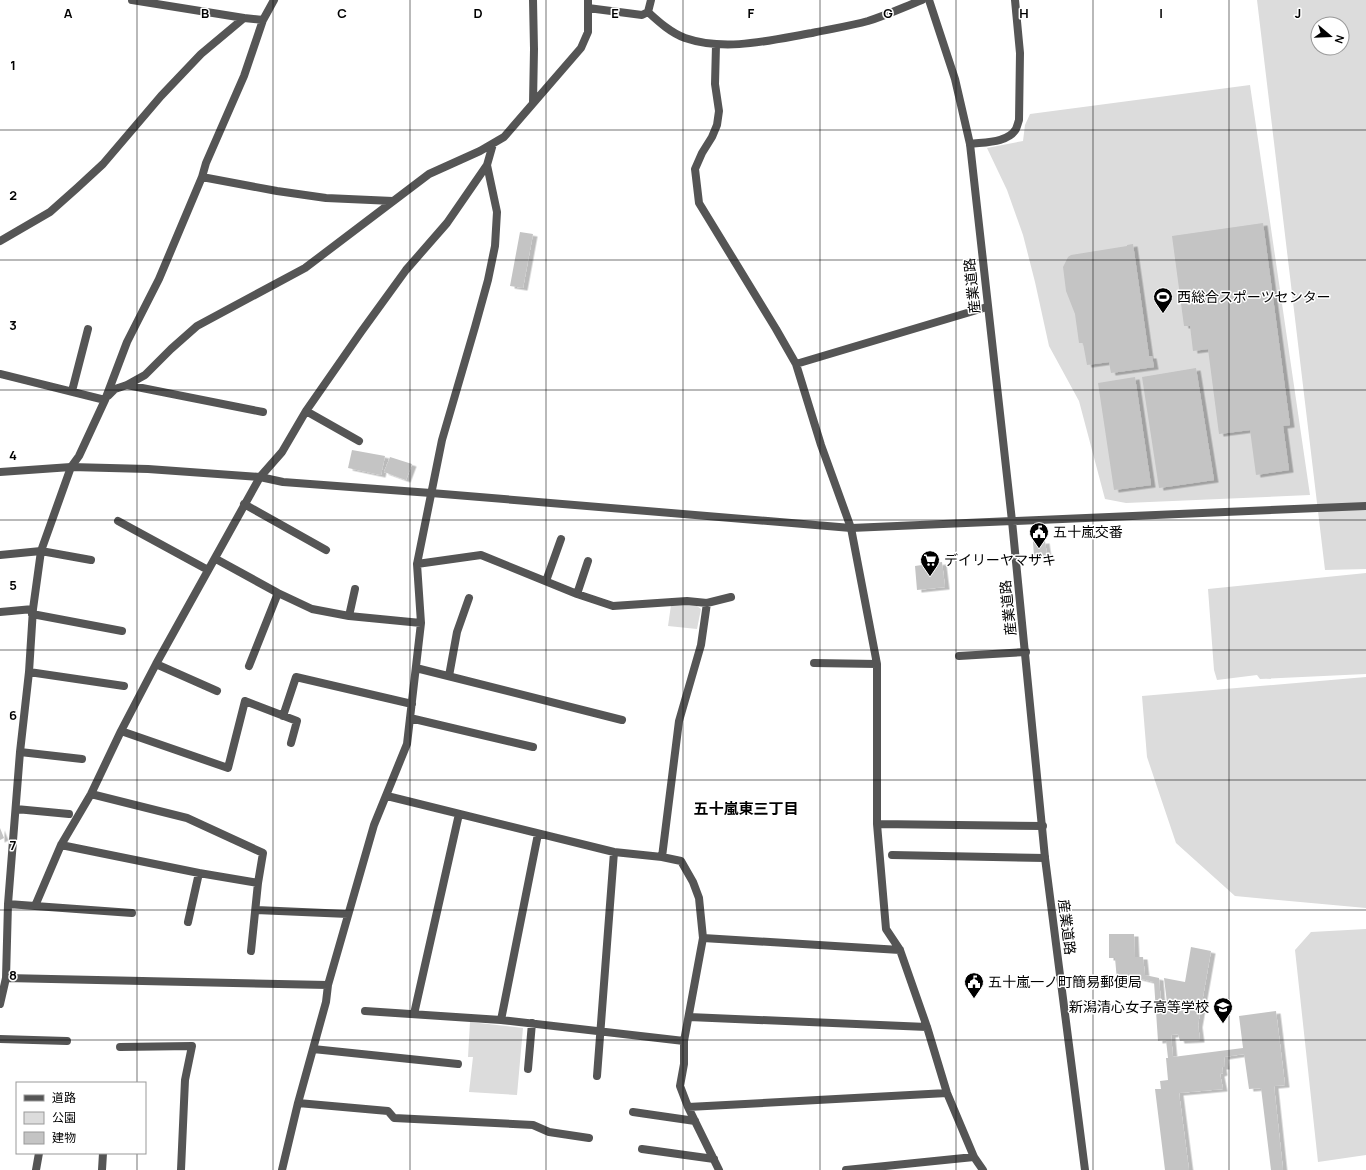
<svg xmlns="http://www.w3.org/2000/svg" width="1366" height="1170" viewBox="0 0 1366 1170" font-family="Manrope,'Noto Sans JP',sans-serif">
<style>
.green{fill:#dcdcdc;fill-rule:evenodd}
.building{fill:#c4c4c4;filter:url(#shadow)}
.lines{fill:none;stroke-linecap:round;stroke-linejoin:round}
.minor{stroke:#555;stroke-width:8}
.tertiary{stroke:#555;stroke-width:8}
.grid{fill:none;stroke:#000;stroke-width:1;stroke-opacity:0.55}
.labels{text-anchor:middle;stroke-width:3;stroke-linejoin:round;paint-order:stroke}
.street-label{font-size:14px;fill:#000;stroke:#fff}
.poi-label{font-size:14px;fill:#000;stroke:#fff;text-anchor:start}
.neighbourhood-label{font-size:15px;font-weight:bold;fill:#000;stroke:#fff}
.grid-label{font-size:13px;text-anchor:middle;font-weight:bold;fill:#000;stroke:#fff;stroke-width:3;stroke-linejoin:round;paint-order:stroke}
</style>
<defs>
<filter id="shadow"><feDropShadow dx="4.5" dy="2.5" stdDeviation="0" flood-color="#0004"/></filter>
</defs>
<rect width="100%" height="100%" fill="#fff"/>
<path class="green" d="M 1257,0 L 1366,0 L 1366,569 L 1325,570 ZM 1318,24 L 1342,24 L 1342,48 L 1318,48 Z
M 1250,85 L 1310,495 L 1126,503 L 1105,499 L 1079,401 L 1049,346 L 1035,282 L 1023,235 L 1007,190 L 987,148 L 1023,141 L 1025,125 L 1030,114 Z
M 1366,573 L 1366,674 L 1260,679 L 1257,675 L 1217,680 L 1214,670 L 1208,589 Z
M 694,604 L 701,609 L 697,629 L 668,626 L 671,605 Z
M 1366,677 L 1366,908 L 1235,896 L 1176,843 L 1147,757 L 1142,696 Z
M 1366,929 L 1366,1155 L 1318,1162 L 1295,950 L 1311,932 Z
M 470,1022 L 523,1028 L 517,1095 L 469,1092 L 473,1057 L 468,1057 Z"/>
<path class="building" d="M 1263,223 L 1290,425 L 1283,426 L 1289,470 L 1256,475 L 1250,430 L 1219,434 L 1208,349 L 1193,351 L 1190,326 L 1184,326 L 1172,236 Z
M 520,232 L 533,234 L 523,288 L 510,286 Z
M 1133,244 L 1149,356 L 1152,356 L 1154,367 L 1111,373 L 1109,362 L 1087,365 L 1083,343 L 1079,343 L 1075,314 L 1066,291 L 1063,267 L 1068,257 L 1071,255 L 1127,246 L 1127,245 Z
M 1196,368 L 1214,480 L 1159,488 L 1142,377 Z
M 1135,377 L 1151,485 L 1114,490 L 1098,383 Z
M 352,450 L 385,456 L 381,475 L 348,468 Z
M 390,457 L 412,464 L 406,480 L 384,472 Z
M 1045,541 L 1047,555 L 1034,556 L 1033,542 Z
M 942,562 L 945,587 L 917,590 L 915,566 Z
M 0,828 L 4,838 L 0,840 Z
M 1109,934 L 1134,934 L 1135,957 L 1143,957 L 1145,975 L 1159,978 L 1161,1003 L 1167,1003 L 1164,978 L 1185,982 L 1191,947 L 1211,951 L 1198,1025 L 1200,1040 L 1180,1041 L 1178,1034 L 1171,1035 L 1173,1057 L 1243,1048 L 1239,1016 L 1276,1011 L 1285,1085 L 1274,1086 L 1283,1170 L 1271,1170 L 1261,1088 L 1249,1089 L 1244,1054 L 1224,1057 L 1225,1067 L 1222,1067 L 1223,1073 L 1220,1074 L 1223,1089 L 1179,1093 L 1189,1170 L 1165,1170 L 1155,1089 L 1161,1089 L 1160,1081 L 1168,1080 L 1166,1058 L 1168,1058 L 1166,1040 L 1158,1041 L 1154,982 L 1138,978 L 1117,980 L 1115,958 L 1109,958 Z"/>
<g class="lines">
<path class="minor" d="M 132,0 L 244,18
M 533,0 L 534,49 L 533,103
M 588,8 L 642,15 L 648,12 L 651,0
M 648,12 C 659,22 671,33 685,38 C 726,52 771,40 812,33 C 830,29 850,26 868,21 C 887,15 904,7 922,0
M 716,45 L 715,84 L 719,111 L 717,125 L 712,137 L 702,153 L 695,169 L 699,203 L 776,329 L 796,364 L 821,445 L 851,528 L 877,664 L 877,824 L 886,929 L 900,950 L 927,1027 L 947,1093 L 974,1157 L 983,1170
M 970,144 C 984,142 1008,143 1016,129 C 1017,127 1018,123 1019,120 L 1020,53 L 1015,0
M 202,177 L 277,191 L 326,198 L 393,201
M 0,241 L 50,212 L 77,188 L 103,164 L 161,96 L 201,54 L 244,18 L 263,20
M 796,364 L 987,307
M 0,374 L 105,400
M 127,385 L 263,412
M 72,391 L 88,329
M 108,396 L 115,389 L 127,385 L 145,375 L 171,349 L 197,326 L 305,268 L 429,174 L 480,151 L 504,137 L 581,48 L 588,32 L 588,0
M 306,411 L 359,441
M 244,504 L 326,550
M 118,521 L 208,570
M 0,555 L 41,551 L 91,560
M 216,559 L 278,593 L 312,609 L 349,616 L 421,623
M 417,564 L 481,555 L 577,594 L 613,606 L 687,601 L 707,603 L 731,597
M 546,581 L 561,539
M 577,594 L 588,561
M 0,612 L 33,609
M 32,614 L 122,631
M 349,616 L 355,589
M 959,656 L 1026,652
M 814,663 L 877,664
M 156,664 L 217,691
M 249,666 L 278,593
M 416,668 L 622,720
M 29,672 L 124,686
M 449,676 L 457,632 L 469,598
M 283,716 L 296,677 L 412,704
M 410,718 L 533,747
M 121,731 L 228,768 L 245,701 L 297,721 L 291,743
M 20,752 L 82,759
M 91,794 L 187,818 L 263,853 L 258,883 L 251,951
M 387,796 L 614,852 L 662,857 L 681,861 L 693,882 L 699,898 L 703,938 L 684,1041 L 684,1064 L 680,1086 L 688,1107 L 947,1093
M 16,809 L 69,814
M 877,824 L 1043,826
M 61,845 L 199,873 L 258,883
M 892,855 L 1045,858
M 662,857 L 679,721 L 701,645 L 707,603
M 8,904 L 35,906 L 61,845 L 91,794 L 121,731 L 156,664 L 260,477 L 282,452 L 306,411 L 361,332 L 406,270 L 447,223 L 487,165
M 35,906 L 132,913
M 256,910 L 348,914
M 188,922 L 199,873
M 703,938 L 900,950
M 6,978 L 328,985
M 0,1004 L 6,978 L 8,904 L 20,752 L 29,672 L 33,609 L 41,551 L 71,467 L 79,456 L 105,400 L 127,342 L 159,279 L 202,177 L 206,163 L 244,76 L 263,20 L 274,0
M 365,1011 L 501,1020 L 684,1041
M 414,1014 L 459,814
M 689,1017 L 927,1027
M 501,1020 L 538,834
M 0,1039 L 67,1041
M 120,1047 L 192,1046 L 185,1080 L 181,1170
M 313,1049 L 458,1064
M 528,1069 L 532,1023
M 597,1076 L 614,852
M 298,1103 L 388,1111 L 394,1118 L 533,1125 L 549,1132 L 589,1138
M 688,1107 L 719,1170
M 633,1112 L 695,1121
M 642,1149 L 714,1159
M 36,1170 L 39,1153
M 102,1170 L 103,1153
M 282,1170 L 298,1103 L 326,1002 L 328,985 L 374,825 L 407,744 L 421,623 L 417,564 L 442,440 L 475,327 L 488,280 L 495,246 L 497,212 L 487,165 L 493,144
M 846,1170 L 974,1157"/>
<path class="tertiary" d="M 929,0 L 955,79 L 970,144 L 1012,521 L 1045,858 L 1085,1170
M 0,472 L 71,467 L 148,469 L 260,477 L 283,482 L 431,493 L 851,528 L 1366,506"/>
</g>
<path class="grid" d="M 137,0 L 137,1083M 273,0 L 273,1170M 410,0 L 410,1170M 546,0 L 546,1170M 683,0 L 683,1170M 820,0 L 820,1170M 956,0 L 956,1170M 1093,0 L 1093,1170M 1229,0 L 1229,1170M 0,130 L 1366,130M 0,260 L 1366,260M 0,390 L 1366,390M 0,520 L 1366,520M 0,650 L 1366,650M 0,780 L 1366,780M 0,910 L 1366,910M 0,1040 L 1366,1040M 137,1153 L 137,1170"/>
<defs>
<g id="stadium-pin" transform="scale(1)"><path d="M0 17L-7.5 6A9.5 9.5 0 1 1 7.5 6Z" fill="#000" stroke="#fff"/><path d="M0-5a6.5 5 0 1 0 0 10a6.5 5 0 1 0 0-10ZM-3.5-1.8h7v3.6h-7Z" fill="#fff"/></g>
<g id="civic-pin" transform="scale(1)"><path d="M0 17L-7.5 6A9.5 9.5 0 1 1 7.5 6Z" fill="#000" stroke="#fff"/><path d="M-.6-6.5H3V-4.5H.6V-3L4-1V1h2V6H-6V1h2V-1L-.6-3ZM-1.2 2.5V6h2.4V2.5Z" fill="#fff"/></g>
<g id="supermarket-pin" transform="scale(1)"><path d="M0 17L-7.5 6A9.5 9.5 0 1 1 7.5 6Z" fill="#000" stroke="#fff"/><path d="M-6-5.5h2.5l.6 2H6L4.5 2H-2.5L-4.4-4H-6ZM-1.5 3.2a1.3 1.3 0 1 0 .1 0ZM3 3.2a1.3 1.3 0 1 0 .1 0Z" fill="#fff"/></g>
<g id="school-pin" transform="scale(1)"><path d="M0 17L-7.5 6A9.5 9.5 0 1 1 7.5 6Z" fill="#000" stroke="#fff"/><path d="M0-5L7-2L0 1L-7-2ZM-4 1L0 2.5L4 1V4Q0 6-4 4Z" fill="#fff"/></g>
</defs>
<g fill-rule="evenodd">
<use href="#stadium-pin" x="1163" y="297"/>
<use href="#civic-pin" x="1039" y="532"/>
<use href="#supermarket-pin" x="930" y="560"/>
<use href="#civic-pin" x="974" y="982"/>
<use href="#school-pin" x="1223" y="1007"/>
</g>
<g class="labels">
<g class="street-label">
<text transform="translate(972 286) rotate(-96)" y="5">産業道路</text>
<text transform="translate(1008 608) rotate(-96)" y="5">産業道路</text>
<text transform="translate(1067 927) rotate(83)" y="5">産業道路</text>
</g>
<g class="poi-label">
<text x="1177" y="302">西総合スポーツセンター</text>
<text x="1053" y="537">五十嵐交番</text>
<text x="944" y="565">デイリーヤマザキ</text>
<text x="988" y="987">五十嵐一ノ町簡易郵便局</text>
<text x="1209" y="1012" text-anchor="end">新潟清心女子高等学校</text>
</g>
<g class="neighbourhood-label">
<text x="746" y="814">五十嵐東三丁目</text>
</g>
</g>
<g class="grid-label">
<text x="68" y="18">A</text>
<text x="205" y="18">B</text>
<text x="342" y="18">C</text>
<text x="478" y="18">D</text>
<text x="615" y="18">E</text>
<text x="751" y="18">F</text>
<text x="888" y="18">G</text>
<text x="1024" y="18">H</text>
<text x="1161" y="18">I</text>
<text x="1298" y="18">J</text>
<text x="13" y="70">1</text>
<text x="13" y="200">2</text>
<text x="13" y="330">3</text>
<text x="13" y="460">4</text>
<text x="13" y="590">5</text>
<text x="13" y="720">6</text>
<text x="13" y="850">7</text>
<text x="13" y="980">8</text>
</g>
<rect x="16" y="1082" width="130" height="72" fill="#ffffff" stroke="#999999"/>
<rect x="24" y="1095" width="20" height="6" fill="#555555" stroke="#999999"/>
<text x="52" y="1102" font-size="12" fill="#000000">道路</text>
<rect x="24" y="1112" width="20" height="12" fill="#dcdcdc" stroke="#999999"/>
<text x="52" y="1122" font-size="12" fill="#000000">公園</text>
<rect x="24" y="1132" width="20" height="12" fill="#c4c4c4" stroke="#999999"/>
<text x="52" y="1142" font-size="12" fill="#000000">建物</text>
<g transform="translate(1330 36) rotate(109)"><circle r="19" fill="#ffffff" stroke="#999999"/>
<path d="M0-3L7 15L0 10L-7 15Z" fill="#000000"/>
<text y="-6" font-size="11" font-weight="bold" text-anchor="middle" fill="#000000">N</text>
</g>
</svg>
